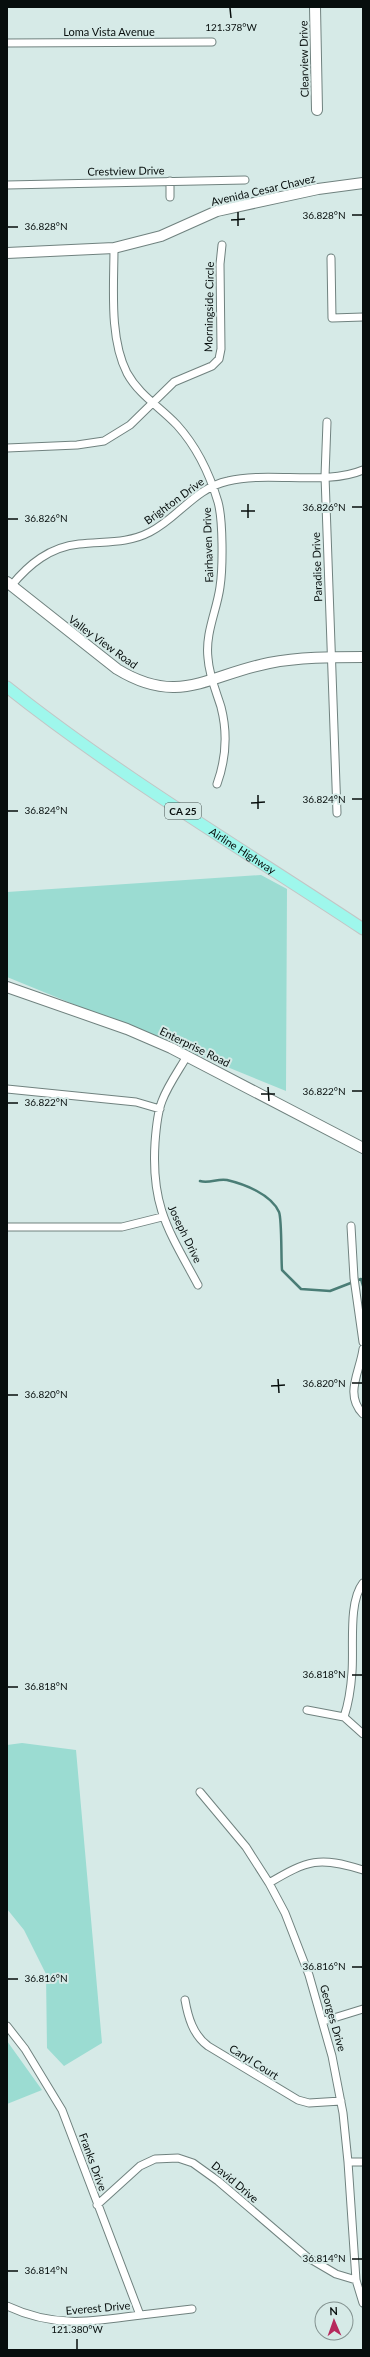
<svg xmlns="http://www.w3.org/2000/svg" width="370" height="2357" viewBox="0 0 370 2357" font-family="Lato,sans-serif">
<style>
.green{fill:#9bdcd2}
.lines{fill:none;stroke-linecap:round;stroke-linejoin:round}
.stream{stroke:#4a7d76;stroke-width:2.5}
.street-casing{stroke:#70827f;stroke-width:9}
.secondary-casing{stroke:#70827f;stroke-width:12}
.primary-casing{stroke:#c3c5c5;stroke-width:13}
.street{stroke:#fff;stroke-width:7}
.secondary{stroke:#fff;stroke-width:10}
.primary{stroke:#9ef7ec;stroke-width:11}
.ticks{fill:none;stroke:#070e0d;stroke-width:1.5}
.labels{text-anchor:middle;stroke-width:4;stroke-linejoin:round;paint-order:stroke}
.shield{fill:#d6eae7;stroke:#45504e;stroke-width:1}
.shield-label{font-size:10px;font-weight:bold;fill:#070e0d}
.street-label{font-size:11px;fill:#070e0d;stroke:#d6eae7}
.ticks-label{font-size:10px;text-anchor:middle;fill:#070e0d;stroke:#d6eae7;stroke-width:4;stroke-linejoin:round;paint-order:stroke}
</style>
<rect width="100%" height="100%" fill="#d6eae7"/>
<path class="green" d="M 261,875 L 287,889 L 286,1091 L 7,977 L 7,892 Z
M 22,1743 L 76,1750 L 102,2043 L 64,2066 L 47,2048 L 46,1974 L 24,1930 L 7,1909 L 7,1745 Z
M 7,2041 L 42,2090 L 7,2104 Z"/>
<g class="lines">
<path class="stream" d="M 200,1181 C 209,1184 218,1178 227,1180 C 244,1184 271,1194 279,1212 C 282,1219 281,1259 282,1270 L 301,1289 L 330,1291 L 361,1279 L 363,1286"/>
<g class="street-casing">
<path id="street" d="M 7,43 L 212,42
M 170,181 L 170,197
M 7,185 L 245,180
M 114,248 C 114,286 109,338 127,373 C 139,395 160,407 177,425 C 196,446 210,475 218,502 C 223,520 223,567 220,587 C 217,610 205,633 208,658 C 209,675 216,691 221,707 C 228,734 226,759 217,784
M 331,258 L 332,318 L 363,317
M 327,422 L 325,476 L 337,813
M 7,448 L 77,445 L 104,441 L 130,425 L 174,382 L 212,366 L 219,359 L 221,349 L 220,264 L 222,245
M 11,586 C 29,564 50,547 79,544 C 104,541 127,544 150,532 C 178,518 195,488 228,481 C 270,471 325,486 363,470
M 187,1056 C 179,1070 168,1085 162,1101 C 157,1114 156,1129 155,1143 C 151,1207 169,1231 198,1285
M 7,1089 L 136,1102 L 160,1109
M 351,1226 L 354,1278 L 363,1342
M 7,1227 L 122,1227 L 162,1217
M 363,1349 C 360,1372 344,1394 363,1414
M 363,1583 C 348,1602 354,1647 352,1672 C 351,1687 349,1702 344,1717 L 363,1734
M 307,1710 L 344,1717
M 200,1792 L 246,1847 L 269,1883 L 285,1913 L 309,1975 L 332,2056 L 343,2113 L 348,2162 L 356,2280 L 363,2303
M 269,1883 C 308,1860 319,1856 363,1870
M 185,2000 C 188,2017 193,2035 208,2046 L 298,2100 L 309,2103 L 341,2101
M 324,2021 L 363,2009
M 7,2026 L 25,2049 L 62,2110 L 140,2315
M 348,2162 L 363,2162
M 97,2205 L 140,2166 L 155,2159 L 178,2158 L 193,2163 L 218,2181 L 307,2257 L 336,2274 L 356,2280
M 7,2306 C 54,2328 91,2322 141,2315 C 158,2313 175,2311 192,2309"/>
</g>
<g class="secondary-casing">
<path id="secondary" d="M 315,7 L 317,110
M 7,253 L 114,248 L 161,236 L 217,211 L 318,189 L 363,183
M 7,582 L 117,669 C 179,707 208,675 269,663 C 299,657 332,657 363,657
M 7,987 L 127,1029 L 171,1048 L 363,1148"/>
</g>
<g class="primary-casing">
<g id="primary">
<path id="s1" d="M 7,687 C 119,776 244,850 363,929"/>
</g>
</g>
<use href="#street" class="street"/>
<use href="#secondary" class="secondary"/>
<use href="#primary" class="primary"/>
</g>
<path class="ticks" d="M 230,8 L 231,18M 238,212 L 238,226M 352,215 L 362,215M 231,220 L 245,219M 8,227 L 18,227M 248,504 L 248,518M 352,507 L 362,507M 241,511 L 255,511M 8,519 L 18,519M 258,795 L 258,809M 352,799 L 362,799M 251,803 L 265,802M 8,811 L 18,811M 268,1087 L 269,1101M 352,1091 L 362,1091M 261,1094 L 275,1094M 8,1103 L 18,1103M 278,1379 L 279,1393M 352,1383 L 362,1383M 271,1386 L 285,1385M 8,1395 L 18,1395M 352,1675 L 362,1675M 8,1687 L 18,1687M 352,1967 L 362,1967M 8,1979 L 18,1979M 352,2259 L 362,2259M 8,2271 L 18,2271M 77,2339 L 77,2349"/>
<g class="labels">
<rect class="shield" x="165" y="803" width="36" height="16" rx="3"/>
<g class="shield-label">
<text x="183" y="815">CA 25</text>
</g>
<g class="street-label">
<text x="109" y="36">Loma Vista Avenue</text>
<text transform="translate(304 59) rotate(-91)" y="4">Clearview Drive</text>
<text transform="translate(126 171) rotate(-1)" y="4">Crestview Drive</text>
<text transform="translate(263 190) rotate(-13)" y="4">Avenida Cesar Chavez</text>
<text transform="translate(209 307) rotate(-89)" y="4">Morningside Circle</text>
<text transform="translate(174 501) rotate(-36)" y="4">Brighton Drive</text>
<text transform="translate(208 545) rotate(-92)" y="4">Fairhaven Drive</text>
<text transform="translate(317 567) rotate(-92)" y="4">Paradise Drive</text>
<text transform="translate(103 642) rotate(36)" y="4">Valley View Road</text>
<text dy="4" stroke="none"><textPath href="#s1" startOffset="287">Airline Highway</textPath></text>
<text transform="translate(195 1047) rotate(26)" y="4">Enterprise Road</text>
<text transform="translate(185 1234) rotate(64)" y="4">Joseph Drive</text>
<text transform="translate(333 2018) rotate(74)" y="4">Georges Drive</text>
<text transform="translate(254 2062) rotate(32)" y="4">Caryl Court</text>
<text transform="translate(93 2162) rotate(70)" y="4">Franks Drive</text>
<text transform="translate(235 2182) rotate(40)" y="4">David Drive</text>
<text transform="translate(98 2308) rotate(-5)" y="4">Everest Drive</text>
</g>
</g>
<g class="ticks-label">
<text x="231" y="31">121.378°W</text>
<text x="324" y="219">36.828°N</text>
<text x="46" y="230">36.828°N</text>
<text x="324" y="511">36.826°N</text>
<text x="46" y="522">36.826°N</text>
<text x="324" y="803">36.824°N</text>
<text x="46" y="814">36.824°N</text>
<text x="324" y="1095">36.822°N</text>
<text x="46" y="1106">36.822°N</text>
<text x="324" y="1387">36.820°N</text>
<text x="46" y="1398">36.820°N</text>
<text x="324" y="1678">36.818°N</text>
<text x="46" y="1690">36.818°N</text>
<text x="324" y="1970">36.816°N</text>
<text x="46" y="1982">36.816°N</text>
<text x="324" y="2262">36.814°N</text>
<text x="46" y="2274">36.814°N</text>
<text x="77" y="2333">121.380°W</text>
</g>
<rect width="370" height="2357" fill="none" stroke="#070e0d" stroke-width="16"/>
<g transform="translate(334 2321) rotate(358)"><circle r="19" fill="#d6eae7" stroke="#839290"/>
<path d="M0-3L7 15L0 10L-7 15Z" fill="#b6285c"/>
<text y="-6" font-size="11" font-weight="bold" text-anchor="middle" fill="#070e0d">N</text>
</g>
</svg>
